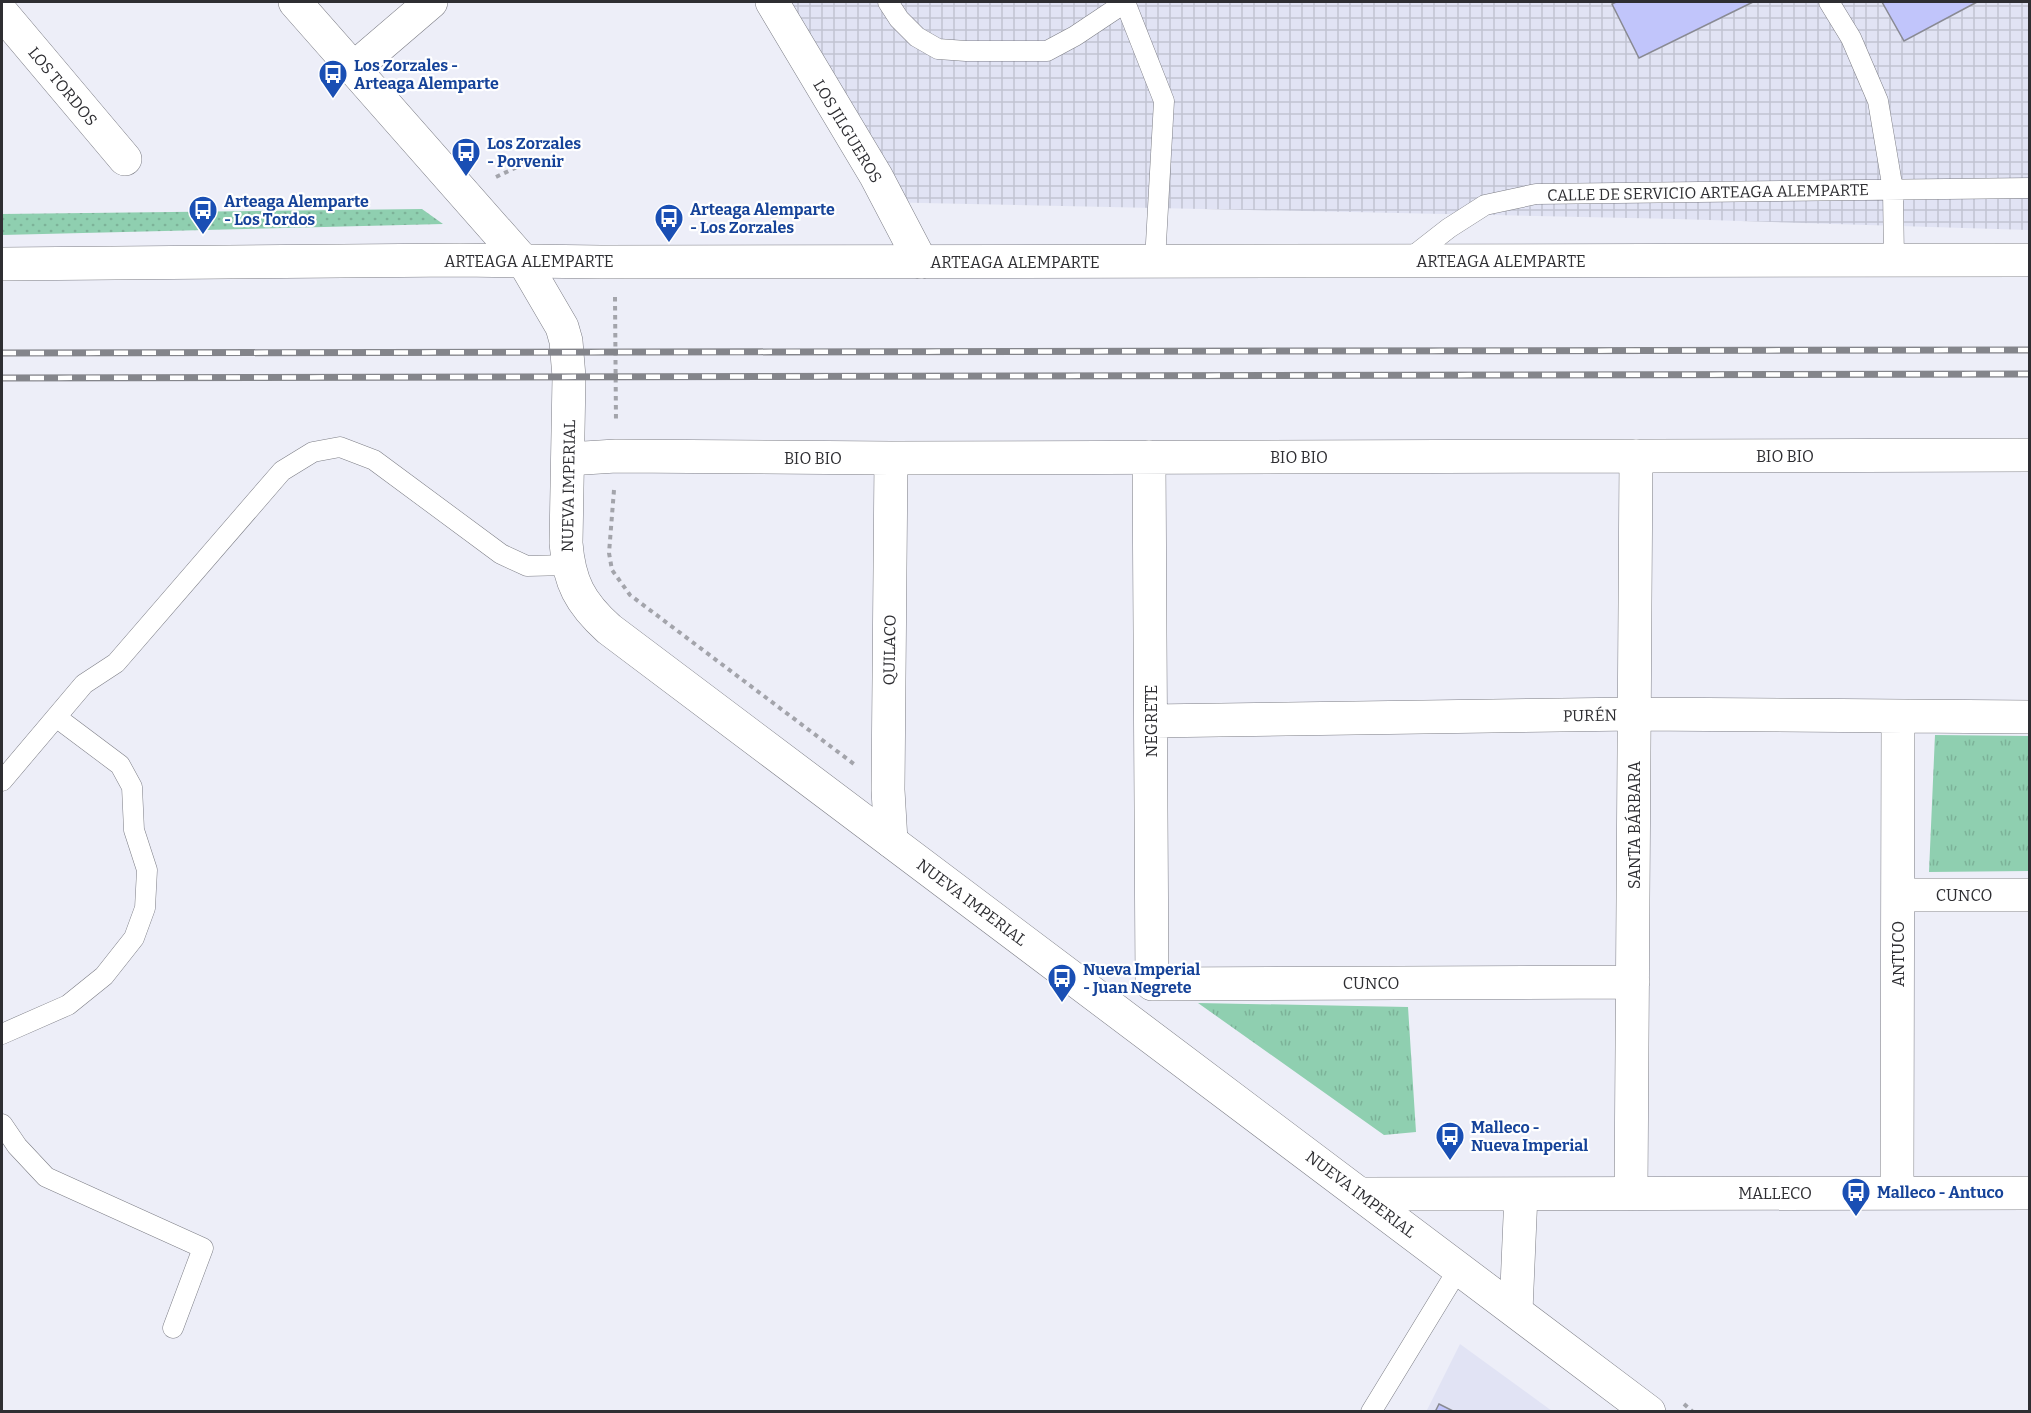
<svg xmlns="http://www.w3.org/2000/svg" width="2031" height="1413" viewBox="0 0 2031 1413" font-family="Bitter,serif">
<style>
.built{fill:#e1e3f4}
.industrial{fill:url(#industrial-grid)}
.grass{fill:url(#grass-dots)}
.park{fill:url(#park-tufts)}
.building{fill:#c1c5fb;stroke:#898a93;stroke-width:1.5}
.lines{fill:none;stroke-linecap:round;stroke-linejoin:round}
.service-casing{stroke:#7c7d85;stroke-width:21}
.minor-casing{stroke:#7c7d85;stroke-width:34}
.tertiary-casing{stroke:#7c7d85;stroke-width:34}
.secondary-casing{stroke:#7c7d85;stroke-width:34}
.path{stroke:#a3a4ab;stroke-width:4;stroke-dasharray:4.5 4.5;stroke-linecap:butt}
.service{stroke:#fff;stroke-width:20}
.minor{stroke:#fff;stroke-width:33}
.tertiary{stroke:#fff;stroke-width:33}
.secondary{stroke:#fff;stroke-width:33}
.rail-casing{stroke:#84858b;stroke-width:7}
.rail{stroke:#fff;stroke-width:4.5;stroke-dasharray:14;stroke-linecap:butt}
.labels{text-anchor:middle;stroke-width:4.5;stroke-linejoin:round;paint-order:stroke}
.transit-label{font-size:16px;font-weight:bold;fill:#164399;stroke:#fff;text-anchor:start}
.street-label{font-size:16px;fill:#2e2e32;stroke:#fff}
</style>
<defs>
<pattern id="industrial-grid" width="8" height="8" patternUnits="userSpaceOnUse" patternTransform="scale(1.5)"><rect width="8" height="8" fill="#e1e3f4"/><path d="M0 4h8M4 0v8" fill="none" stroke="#c1c3d2"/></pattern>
<pattern id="grass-dots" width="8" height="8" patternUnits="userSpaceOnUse" patternTransform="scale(1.5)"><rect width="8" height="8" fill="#8fcfb0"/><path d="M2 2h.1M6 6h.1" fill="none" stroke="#7cb298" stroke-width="1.8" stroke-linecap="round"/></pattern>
<pattern id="park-tufts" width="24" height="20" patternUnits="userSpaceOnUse" patternTransform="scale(1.5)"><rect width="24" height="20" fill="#8fcfb0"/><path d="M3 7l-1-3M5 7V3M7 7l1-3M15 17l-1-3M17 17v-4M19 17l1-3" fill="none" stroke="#7cb298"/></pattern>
</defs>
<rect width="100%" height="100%" fill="#edeef8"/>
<path class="built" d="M 1460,1344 L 1552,1411 L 1426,1412 Z"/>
<path class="industrial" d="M 769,2 L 2029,2 L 2029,230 L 1677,219 L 876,202 Z"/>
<path class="grass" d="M 422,209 L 443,224 L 2,235 L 2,214 Z"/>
<path class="park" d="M 1935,735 L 2029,736 L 2029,871 L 1929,872 Z
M 1198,1003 L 1408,1007 L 1416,1132 L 1384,1135 Z"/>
<path class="building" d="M 1616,2 L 1753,2 L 1639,58 L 1612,4 Z
M 1882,2 L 1977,2 L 1904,41 Z
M 1439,1404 L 1455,1412 L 1435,1412 Z"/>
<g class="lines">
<g class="service-casing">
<path id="service" d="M 888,2 L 899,19 L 917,37 L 938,49 L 966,51 L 1047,51 L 1075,36 L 1126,2
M 1125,2 L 1164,101 L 1155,261
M 1829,2 L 1851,38 L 1878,101 L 1893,190 L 1894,260
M 1408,260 L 1449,228 L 1485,205 L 1536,194 L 2030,188
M 2,781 L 84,684 L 116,663 L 282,471 L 313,452 L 340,447 L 374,460 L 501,554 L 527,566 L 568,565
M 2,1034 L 68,1005 L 104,976 L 134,938 L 145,908 L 147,870 L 134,830 L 132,787 L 120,765 L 56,717
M 2,1124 L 17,1146 L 46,1177 L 203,1248 L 173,1328
M 1371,1412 L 1459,1268"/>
</g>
<g class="minor-casing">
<path id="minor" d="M 772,2 L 876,176 L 921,262
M 2,13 L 125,159
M 354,68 L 431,2
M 1149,457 L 1152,984
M 568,459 L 616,456 L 891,458 L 2030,455
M 1151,721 L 1634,714 L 2030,717
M 891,841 L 888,790 L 891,458
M 1898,895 L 2030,895
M 1152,984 L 1633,982
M 1897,1193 L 1898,716
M 1360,1194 L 2030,1193
M 1631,1194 L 1636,456
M 1516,1311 L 1521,1194"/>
</g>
<g class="tertiary-casing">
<path id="tertiary" d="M 295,2 L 524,262 L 562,327 L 566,341 L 569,377 L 566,543 C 569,582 580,603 609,629 L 1649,1412"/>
</g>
<g class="secondary-casing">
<path id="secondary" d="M 2,264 L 460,260 L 601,262 L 2030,260"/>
</g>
<path class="path" d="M 496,177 L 517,167 L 524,159
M 615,297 L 616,423
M 614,490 L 609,553 L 612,570 L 630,595 L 854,764
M 1684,1404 L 1693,1412"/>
<use href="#service" class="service"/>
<use href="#minor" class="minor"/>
<use href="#tertiary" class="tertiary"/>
<use href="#secondary" class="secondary"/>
<g class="rail-casing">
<path id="rail" d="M 2,353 L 2030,350
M 2,378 L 2030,374"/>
</g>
<use href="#rail" class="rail"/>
</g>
<defs>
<g id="bus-pin" transform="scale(1.5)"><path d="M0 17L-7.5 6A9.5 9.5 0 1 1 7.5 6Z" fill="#1a4fb4" stroke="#fff"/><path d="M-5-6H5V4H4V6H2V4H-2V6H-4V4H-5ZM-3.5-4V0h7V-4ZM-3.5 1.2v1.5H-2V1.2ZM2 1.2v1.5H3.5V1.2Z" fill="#fff"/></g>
</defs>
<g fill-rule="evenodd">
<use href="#bus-pin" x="333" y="74"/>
<use href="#bus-pin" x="466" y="152"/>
<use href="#bus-pin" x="203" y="210"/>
<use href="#bus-pin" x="669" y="218"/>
<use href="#bus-pin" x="1062" y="978"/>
<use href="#bus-pin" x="1450" y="1136"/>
<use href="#bus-pin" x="1856" y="1192"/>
</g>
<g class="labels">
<g class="transit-label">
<text x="354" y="71">Los Zorzales -<tspan x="354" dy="18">Arteaga Alemparte</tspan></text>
<text x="487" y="149">Los Zorzales<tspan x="487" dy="18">- Porvenir</tspan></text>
<text x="224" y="207">Arteaga Alemparte<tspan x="224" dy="18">- Los Tordos</tspan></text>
<text x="690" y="215">Arteaga Alemparte<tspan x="690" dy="18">- Los Zorzales</tspan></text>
<text x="1083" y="975">Nueva Imperial<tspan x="1083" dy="18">- Juan Negrete</tspan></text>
<text x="1471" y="1133">Malleco -<tspan x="1471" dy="18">Nueva Imperial</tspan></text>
<text x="1877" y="1198">Malleco - Antuco</text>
</g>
<g class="street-label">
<text transform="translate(63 86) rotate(50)" y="6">LOS TORDOS</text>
<text transform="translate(848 131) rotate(59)" y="6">LOS JILGUEROS</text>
<text transform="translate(1708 192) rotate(-1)" y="6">CALLE DE SERVICIO ARTEAGA ALEMPARTE</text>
<text x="529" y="267">ARTEAGA ALEMPARTE</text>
<text x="1501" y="267">ARTEAGA ALEMPARTE</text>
<text x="1015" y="268">ARTEAGA ALEMPARTE</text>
<text x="1785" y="462">BIO BIO</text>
<text x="1299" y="463">BIO BIO</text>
<text x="813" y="464">BIO BIO</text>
<text transform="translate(568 486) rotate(-89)" y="6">NUEVA IMPERIAL</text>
<text transform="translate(889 650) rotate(-89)" y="6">QUILACO</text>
<text transform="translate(1590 715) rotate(-1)" y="6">PURÉN</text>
<text transform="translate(1151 721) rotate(-90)" y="6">NEGRETE</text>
<text transform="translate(1634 825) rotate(-90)" y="6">SANTA BÁRBARA</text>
<text x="1964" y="901">CUNCO</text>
<text transform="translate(972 902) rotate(37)" y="6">NUEVA IMPERIAL</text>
<text transform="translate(1898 954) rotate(-90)" y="6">ANTUCO</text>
<text x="1371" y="989">CUNCO</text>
<text x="1775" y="1199">MALLECO</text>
<text transform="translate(1361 1194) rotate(37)" y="6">NUEVA IMPERIAL</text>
</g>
</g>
<rect width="2031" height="1413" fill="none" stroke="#2e2e32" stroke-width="6"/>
</svg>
